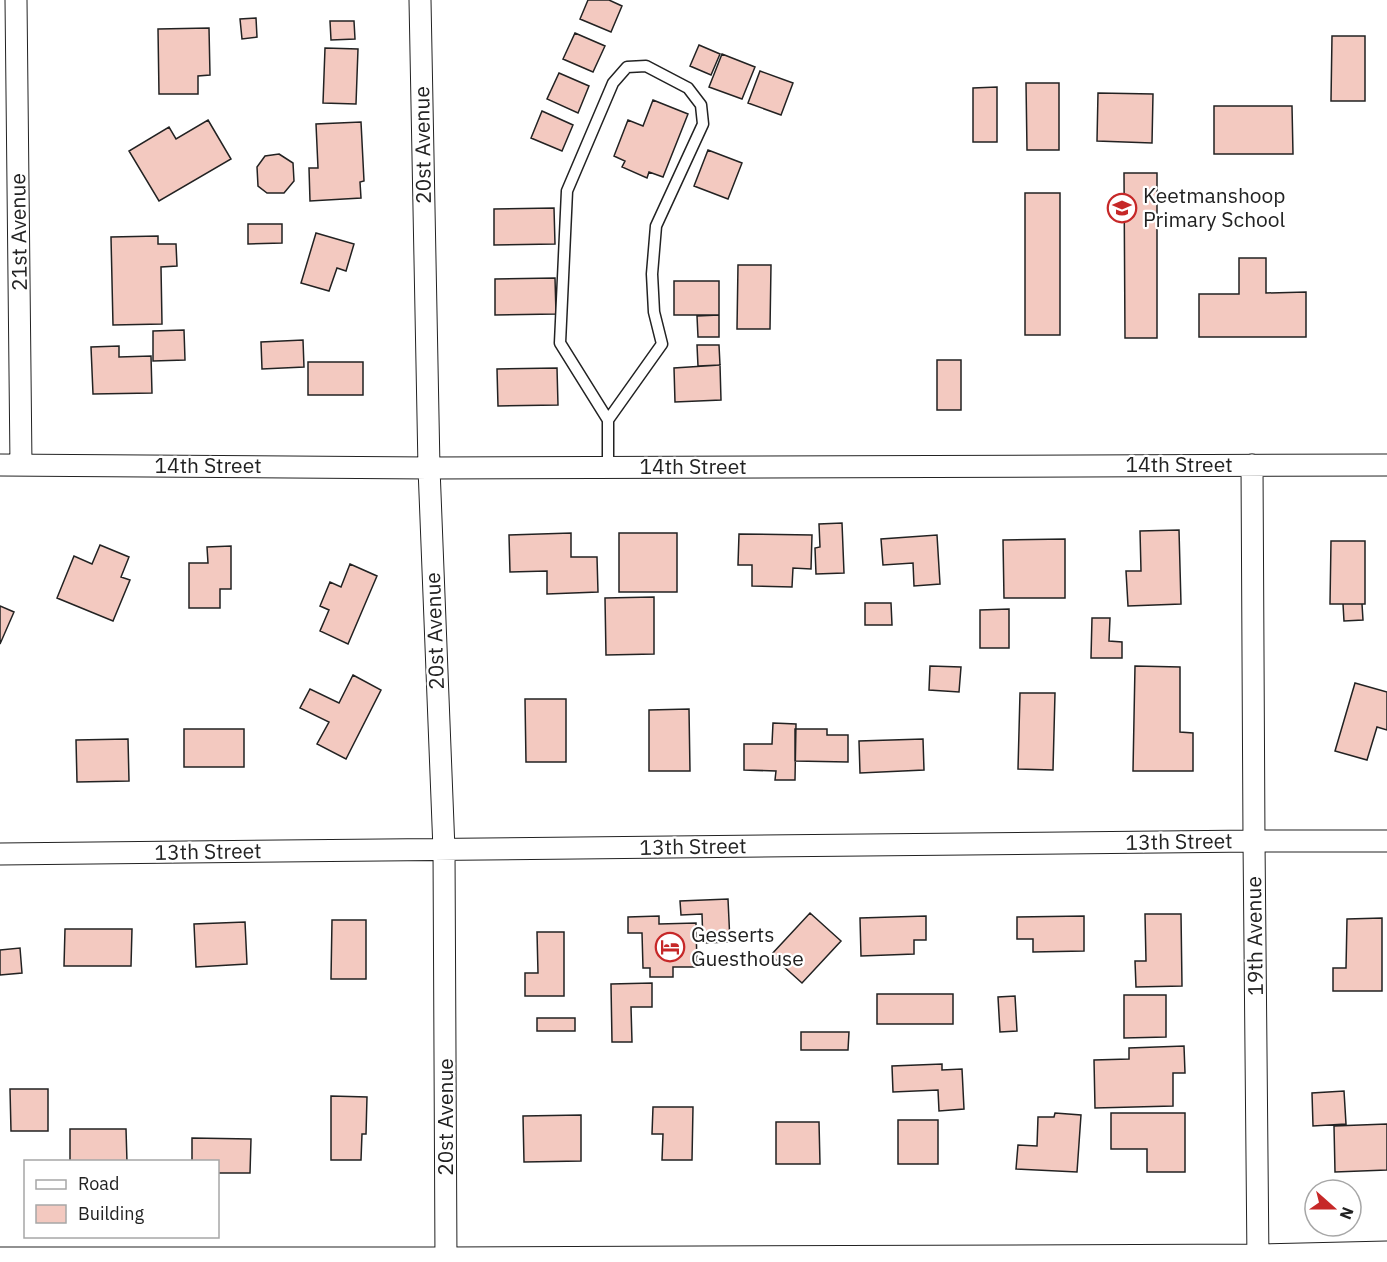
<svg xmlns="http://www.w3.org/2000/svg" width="1387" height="1262" viewBox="0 0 1387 1262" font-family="'IBM Plex Sans',sans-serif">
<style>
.building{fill:#f3c9c0;stroke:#222;stroke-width:1.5}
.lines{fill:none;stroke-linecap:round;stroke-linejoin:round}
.service-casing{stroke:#222;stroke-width:13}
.minor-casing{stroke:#222;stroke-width:23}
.service{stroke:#fff;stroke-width:10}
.minor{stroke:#fff;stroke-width:21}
.labels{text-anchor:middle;stroke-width:4.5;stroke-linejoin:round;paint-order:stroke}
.street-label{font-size:21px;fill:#222;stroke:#fff}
.poi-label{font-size:21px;fill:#222;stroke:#fff;text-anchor:start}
</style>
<rect width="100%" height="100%" fill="#fff"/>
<path class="building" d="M 588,0 L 609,0 L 622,6 L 611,32 L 580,19 Z
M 256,18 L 257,37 L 242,39 L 240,19 Z
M 330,21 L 354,21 L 355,39 L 331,40 Z
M 209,28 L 210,75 L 198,76 L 198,94 L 159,94 L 158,29 Z
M 575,33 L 605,46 L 593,72 L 563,59 Z
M 1332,36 L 1365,36 L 1365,101 L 1331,101 Z
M 699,45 L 720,54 L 711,75 L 690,66 Z
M 325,48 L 358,49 L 356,104 L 323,103 Z
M 722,54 L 755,67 L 742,99 L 709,87 Z
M 760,71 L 793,83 L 781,115 L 748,103 Z
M 559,73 L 589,86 L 578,113 L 547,99 Z
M 1026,83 L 1059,83 L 1059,150 L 1027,150 Z
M 997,87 L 997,142 L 973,142 L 973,88 Z
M 1098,93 L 1153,94 L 1152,143 L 1097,141 Z
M 653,100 L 688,114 L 663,177 L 649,172 L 647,178 L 622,167 L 625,161 L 614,156 L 628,120 L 643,126 Z
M 1214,106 L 1292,106 L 1293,154 L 1214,154 Z
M 542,111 L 573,125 L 562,151 L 531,138 Z
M 208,120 L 231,159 L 159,201 L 129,151 L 169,127 L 176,139 Z
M 361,122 L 364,181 L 360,182 L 361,198 L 310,201 L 309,168 L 318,168 L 316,124 Z
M 708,150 L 742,163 L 728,199 L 694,186 Z
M 279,154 L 293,163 L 294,181 L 284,193 L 267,193 L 258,186 L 257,167 L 265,156 Z
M 1124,173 L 1157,173 L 1157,338 L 1125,338 Z
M 1025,193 L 1060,193 L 1060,335 L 1025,335 Z
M 554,208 L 555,244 L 494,245 L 494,209 Z
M 248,224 L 282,224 L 282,243 L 248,244 Z
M 316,233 L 354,244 L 346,271 L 337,268 L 329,291 L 301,283 Z
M 158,236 L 158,244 L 176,244 L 177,266 L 161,267 L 162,324 L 113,325 L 111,237 Z
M 1239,258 L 1266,258 L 1266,293 L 1306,292 L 1306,337 L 1199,337 L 1199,294 L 1239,294 Z
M 738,265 L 771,265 L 770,329 L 737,329 Z
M 555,278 L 556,314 L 495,315 L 495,279 Z
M 674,281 L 719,281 L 719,315 L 674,315 Z
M 719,315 L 719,337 L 698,337 L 697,316 Z
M 184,330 L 185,360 L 153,361 L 153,331 Z
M 303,340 L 304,367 L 262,369 L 261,342 Z
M 697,345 L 719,345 L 720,365 L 698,366 Z
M 119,346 L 119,357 L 151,356 L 152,393 L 93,394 L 91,347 Z
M 937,360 L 961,360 L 961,410 L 937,410 Z
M 308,362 L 363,362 L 363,395 L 308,395 Z
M 720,365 L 721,400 L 675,402 L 674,368 Z
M 557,368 L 558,405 L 498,406 L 497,369 Z
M 842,523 L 844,573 L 816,574 L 815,548 L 820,547 L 819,524 Z
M 1179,530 L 1181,604 L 1128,606 L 1126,571 L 1141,571 L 1140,531 Z
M 571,533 L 571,557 L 597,557 L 598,592 L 547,594 L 547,571 L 510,572 L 509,535 Z
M 619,533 L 677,533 L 677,592 L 619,592 Z
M 739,534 L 812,535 L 811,569 L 793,568 L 792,587 L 752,586 L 752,565 L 738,565 Z
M 937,535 L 940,584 L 914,586 L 913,563 L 883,565 L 881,539 Z
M 1065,539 L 1065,598 L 1004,598 L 1003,540 Z
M 1331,541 L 1365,541 L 1365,604 L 1330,604 Z
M 100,545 L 129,557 L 121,577 L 130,580 L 113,621 L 57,598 L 74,556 L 92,564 Z
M 231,546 L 231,589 L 220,589 L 220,608 L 189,608 L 189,563 L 208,563 L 207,547 Z
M 350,564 L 377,576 L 348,644 L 320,631 L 329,610 L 320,606 L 330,582 L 341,587 Z
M 654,597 L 654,654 L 606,655 L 605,598 Z
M 865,603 L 891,603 L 892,625 L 865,625 Z
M 1343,604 L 1362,604 L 1363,620 L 1344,621 Z
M 0,606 L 14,612 L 0,644 Z
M 1009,609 L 1009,648 L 980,648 L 980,610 Z
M 1092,618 L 1110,618 L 1109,641 L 1122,642 L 1122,658 L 1091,658 Z
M 930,666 L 961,667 L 959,692 L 929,690 Z
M 1135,666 L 1180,667 L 1180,732 L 1193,733 L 1193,771 L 1133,771 Z
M 353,675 L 381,690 L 346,759 L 317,744 L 329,722 L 300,708 L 310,689 L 339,703 Z
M 1355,683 L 1387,692 L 1387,730 L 1377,727 L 1367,760 L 1335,751 Z
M 1020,693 L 1055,693 L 1053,770 L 1018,769 Z
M 525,699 L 566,699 L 566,762 L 526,762 Z
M 689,709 L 690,771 L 649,771 L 649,710 Z
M 773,723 L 796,724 L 795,780 L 775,780 L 776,771 L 744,770 L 744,744 L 772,744 Z
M 184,729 L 244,729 L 244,767 L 184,767 Z
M 795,729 L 827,729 L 827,735 L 848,735 L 848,762 L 795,761 Z
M 128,739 L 129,781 L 77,782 L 76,740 Z
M 923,739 L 924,770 L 860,773 L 859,741 Z
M 728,899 L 730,942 L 703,943 L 702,914 L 681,915 L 680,901 Z
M 810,913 L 841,941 L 802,983 L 771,955 Z
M 1145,914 L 1181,914 L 1182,986 L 1136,987 L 1135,961 L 1146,961 Z
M 659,916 L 659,924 L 696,923 L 697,967 L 673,967 L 673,977 L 650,977 L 650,968 L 643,968 L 642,933 L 628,933 L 628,917 Z
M 926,916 L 926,940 L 914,940 L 914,954 L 861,956 L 860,918 Z
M 1084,916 L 1084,951 L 1033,952 L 1033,939 L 1017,939 L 1017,917 Z
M 1382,918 L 1382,991 L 1333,991 L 1333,968 L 1346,968 L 1347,919 Z
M 332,920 L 366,920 L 366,979 L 331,979 Z
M 245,922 L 247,964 L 196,967 L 194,924 Z
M 65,929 L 132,929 L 131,966 L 64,966 Z
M 537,932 L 564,932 L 564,996 L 525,996 L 525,973 L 538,973 Z
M 20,948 L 22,973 L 0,975 L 0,950 Z
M 652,983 L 652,1007 L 631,1007 L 632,1042 L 612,1042 L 611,984 Z
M 877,994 L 953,994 L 953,1024 L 877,1024 Z
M 1124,995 L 1166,995 L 1166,1037 L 1124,1038 Z
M 1015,996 L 1017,1031 L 1000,1032 L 998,997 Z
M 537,1018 L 575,1018 L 575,1031 L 537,1031 Z
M 801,1032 L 849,1032 L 848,1050 L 801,1050 Z
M 1184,1046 L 1185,1073 L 1173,1073 L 1173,1106 L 1095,1108 L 1094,1060 L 1129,1059 L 1129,1048 Z
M 942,1064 L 942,1070 L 962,1069 L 964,1109 L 939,1111 L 938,1090 L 893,1092 L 892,1066 Z
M 10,1089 L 48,1089 L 48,1131 L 11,1131 Z
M 1344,1091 L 1346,1124 L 1313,1126 L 1312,1093 Z
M 331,1096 L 367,1097 L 366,1134 L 362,1134 L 361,1160 L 331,1160 Z
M 653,1107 L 693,1107 L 692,1160 L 662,1160 L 663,1134 L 652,1134 Z
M 1055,1113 L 1081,1115 L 1077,1172 L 1016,1169 L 1018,1145 L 1037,1146 L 1038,1117 L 1054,1117 Z
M 1111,1113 L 1185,1113 L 1185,1172 L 1147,1172 L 1147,1149 L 1111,1149 Z
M 581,1115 L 581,1161 L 524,1162 L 523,1116 Z
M 898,1120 L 938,1120 L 938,1164 L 898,1164 Z
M 776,1122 L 819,1122 L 820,1164 L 776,1164 Z
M 1387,1124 L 1387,1170 L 1335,1172 L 1334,1126 Z
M 70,1129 L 126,1129 L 127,1162 L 70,1162 Z
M 192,1138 L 251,1139 L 250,1173 L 218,1173 L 218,1162 L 192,1162 Z"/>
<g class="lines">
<g class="service-casing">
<path id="service" d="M 608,420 L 662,344 L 654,312 L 652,274 L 656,226 L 703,124 L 701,105 L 688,88 L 646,66 L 627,67 L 613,83 L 567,191 L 560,343 L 608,420 L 608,467"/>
</g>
<g class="minor-casing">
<path id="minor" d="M 16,0 L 21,465
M 420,0 L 429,468 L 444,850 L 446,1262
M 0,465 L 429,468 L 1387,465
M 1252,465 L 1254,841 L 1258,1262
M 0,854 L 1254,841 L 1387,841
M 0,1258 L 446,1258 L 1258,1255 L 1387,1252"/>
</g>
<use href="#service" class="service"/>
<use href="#minor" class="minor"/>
</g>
<defs>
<g id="school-ring" transform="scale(1.5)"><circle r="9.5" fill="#fff" stroke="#c62828" stroke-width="1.5"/><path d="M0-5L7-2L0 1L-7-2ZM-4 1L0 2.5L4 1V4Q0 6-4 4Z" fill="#c62828"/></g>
<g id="hotel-ring" transform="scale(1.5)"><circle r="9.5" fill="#fff" stroke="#c62828" stroke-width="1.5"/><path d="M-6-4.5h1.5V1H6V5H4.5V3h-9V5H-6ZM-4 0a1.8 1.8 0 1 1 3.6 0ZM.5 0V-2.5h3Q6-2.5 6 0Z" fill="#c62828"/></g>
</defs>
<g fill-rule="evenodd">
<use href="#school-ring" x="1122" y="208"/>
<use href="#hotel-ring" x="670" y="947"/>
</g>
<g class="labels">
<g class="street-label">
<text transform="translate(423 145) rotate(-91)" y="7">20st Avenue</text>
<text transform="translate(19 232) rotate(-91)" y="7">21st Avenue</text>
<text x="1179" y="472">14th Street</text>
<text x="208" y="473">14th Street</text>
<text x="693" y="474">14th Street</text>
<text transform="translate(435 631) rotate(-92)" y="7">20st Avenue</text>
<text transform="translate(1179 842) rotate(-1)" y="7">13th Street</text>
<text transform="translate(693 847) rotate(-1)" y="7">13th Street</text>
<text transform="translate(208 852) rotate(-1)" y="7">13th Street</text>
<text transform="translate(1255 936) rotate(-91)" y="7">19th Avenue</text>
<text transform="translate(446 1117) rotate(-90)" y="7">20st Avenue</text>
</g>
<g class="poi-label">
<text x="1143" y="203">Keetmanshoop<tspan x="1143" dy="24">Primary School</tspan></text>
<text x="691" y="942">Gesserts<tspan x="691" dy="24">Guesthouse</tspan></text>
</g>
</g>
<rect x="24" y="1160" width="195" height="78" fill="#ffffff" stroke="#a7a7a7" stroke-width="1.5"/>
<rect x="36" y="1180" width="30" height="9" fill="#ffffff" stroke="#a7a7a7" stroke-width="1.5"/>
<text x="78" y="1190" font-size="18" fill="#222222">Road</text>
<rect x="36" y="1205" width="30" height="18" fill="#f3c9c0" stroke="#a7a7a7" stroke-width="1.5"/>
<text x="78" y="1220" font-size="18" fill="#222222">Building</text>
<g transform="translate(1333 1208) rotate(111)"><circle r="28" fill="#ffffff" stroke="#a7a7a7" stroke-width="1.5"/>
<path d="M0-4.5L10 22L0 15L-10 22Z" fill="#c62828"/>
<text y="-9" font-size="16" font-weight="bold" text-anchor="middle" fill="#222222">N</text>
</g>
</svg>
